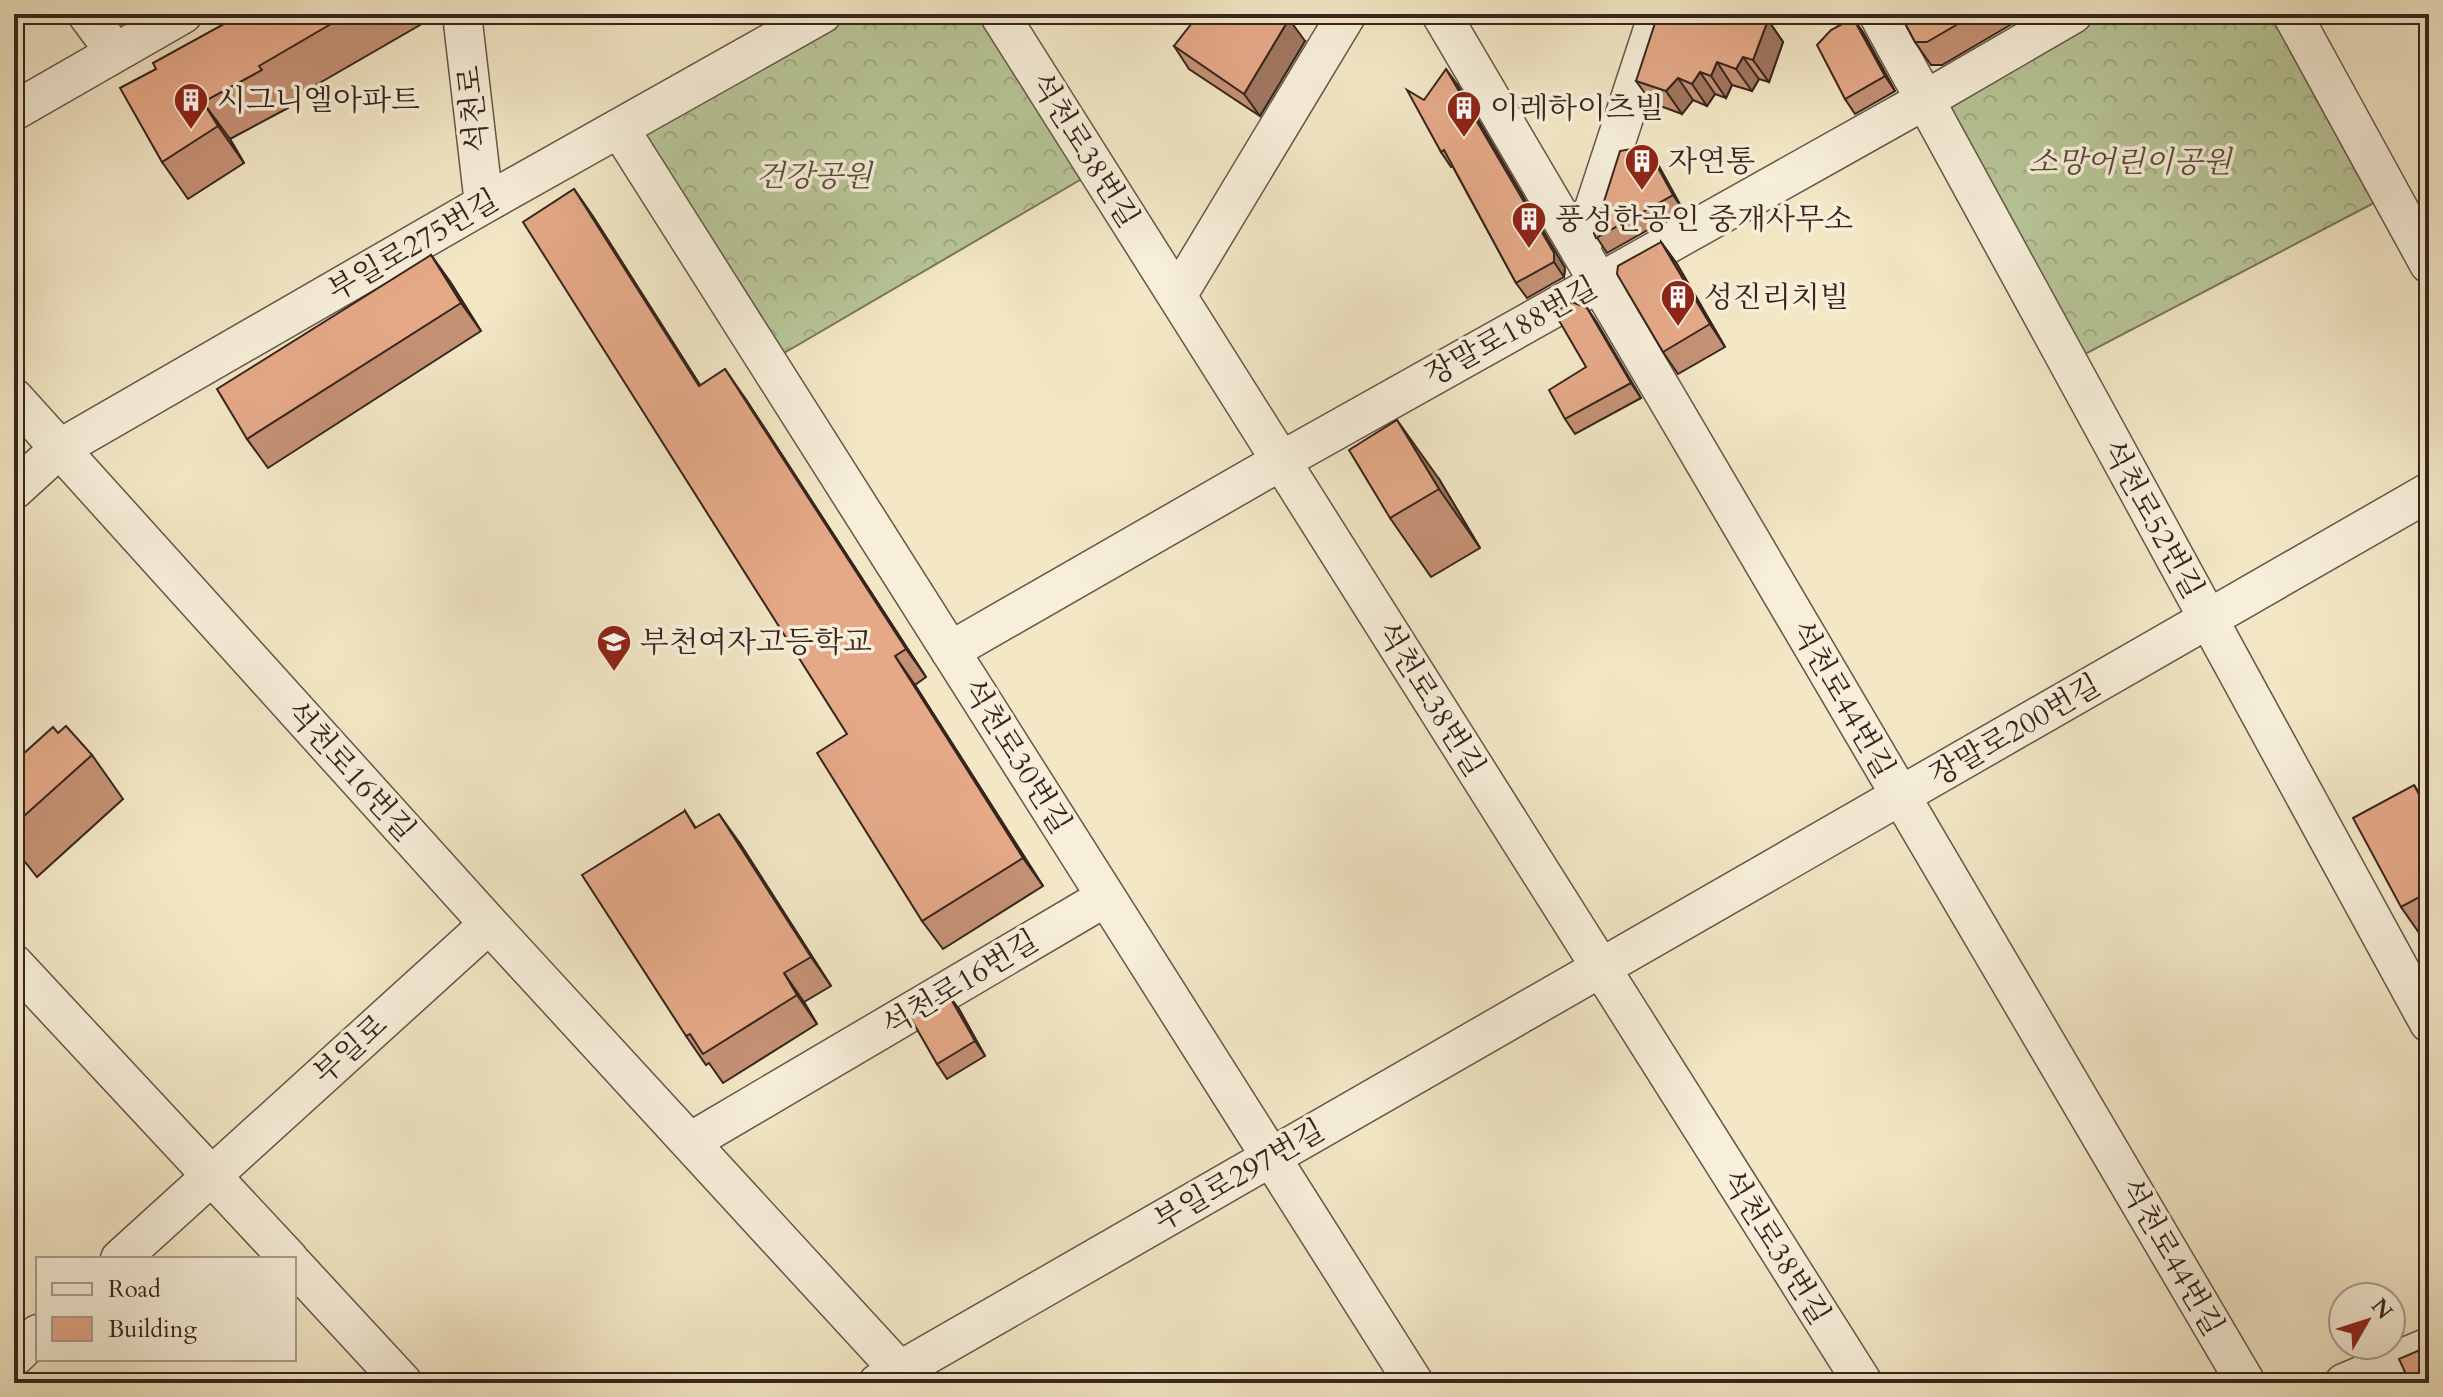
<svg xmlns="http://www.w3.org/2000/svg" width="2443" height="1397" viewBox="0 0 2443 1397" font-family="Cardo,'Noto Serif KR',serif">
<style>
.forest{fill:url(#forest-crowns);stroke:#78765a;stroke-width:2}
.lines{fill:none;stroke-linecap:round;stroke-linejoin:round}
.minor-casing{stroke:#665647;stroke-width:41}
.minor{stroke:#f7efda;stroke-width:38}
.wall{fill:#c59175;stroke:#37251d;stroke-width:2}
.shaded-wall{fill:#a0765f;stroke:#37251d;stroke-width:2}
.building{fill:#e5a988;stroke:#37251d;stroke-width:2}
.labels{text-anchor:middle;stroke-width:7;stroke-linejoin:round;paint-order:stroke}
.poi-label{font-size:30px;fill:#37251d;stroke:#f7efda;text-anchor:start}
.street-label{font-size:30px;fill:#37251d;stroke:#f7efda}
.park-label{font-size:30px;font-style:italic;fill:#574d3c;stroke:#f7efda}
</style>
<defs>
<pattern id="forest-crowns" width="20" height="18" patternUnits="userSpaceOnUse" patternTransform="scale(2)"><rect width="20" height="18" fill="#b8c698"/><path d="M2 6a3 3 0 1 1 6 0M12 15a3 3 0 1 1 6 0" fill="none" stroke="#9faa83"/></pattern>
</defs>
<rect width="100%" height="100%" fill="#f3e7c6"/>
<filter id="stains"><feTurbulence type="fractalNoise" baseFrequency=".0025" numOctaves="4"/><feColorMatrix values="0 0 0 0 .2 0 0 0 0 .09 0 0 0 0 .02 0 0 0 .5 -.17"/></filter>
<radialGradient id="worn" r=".72"><stop offset=".6" stop-color="#630" stop-opacity="0"/><stop offset="1" stop-color="#630" stop-opacity=".3"/></radialGradient>
<path class="forest" d="M 822,14 L 999,14 L 1097,170 L 767,363 L 619,128 Z
M 2073,14 L 2292,14 L 2391,194 L 2068,363 L 1925,100 Z"/>
<g class="lines">
<g class="minor-casing">
<path id="minor" d="M 87,14 L 115,52
M 462,14 L 484,204
M 999,14 L 1863,1383
M 1441,14 L 2246,1383
M 1878,14 L 2429,1023
M 2292,14 L 2429,264
M 14,111 L 183,14
M 619,128 L 1414,1383
M 1580,251 L 1658,14
M 1177,296 L 1347,14
M 14,398 L 489,924 L 911,1383
M 14,490 L 59,449 L 484,204 L 822,14
M 950,651 L 1281,461 L 1925,100 L 2073,14
M 14,964 L 289,1259
M 690,1142 L 1106,897
M 120,1259 L 489,924
M 294,1265 L 403,1383
M 14,1357 L 38,1334
M 878,1383 L 2429,492
M 2344,1383 L 2429,1347"/>
</g>
<use href="#minor" class="minor"/>
</g>
<path class="wall" d="M 14,14 L 23,14 L 14,21 Z
M 242,14 L 439,14 L 285,103 L 288,108 L 230,139 L 244,163 L 188,199 L 162,162 L 156,69 Z
M 1900,14 L 2013,14 L 2017,21 L 1942,65 L 1931,65 L 1915,42 Z
M 1853,18 L 1864,34 L 1895,91 L 1855,114 L 1845,99 Z
M 1768,20 L 1783,42 L 1769,82 L 1759,79 L 1752,91 L 1732,85 L 1726,98 L 1715,94 L 1707,106 L 1693,100 L 1682,114 L 1652,103 L 1636,81 Z
M 1305,41 L 1260,116 L 1189,69 L 1174,46 Z
M 1457,84 L 1565,268 L 1564,277 L 1527,298 L 1516,283 L 1453,167 L 1451,167 L 1441,152 L 1424,100 Z
M 1646,146 L 1656,161 L 1683,210 L 1607,253 L 1594,233 Z
M 574,189 L 594,218 L 700,385 L 745,398 L 926,677 L 915,685 L 1043,886 L 943,949 L 922,921 L 847,734 Z
M 1661,242 L 1677,264 L 1725,347 L 1678,374 L 1663,352 Z
M 431,255 L 451,283 L 481,331 L 268,468 L 247,439 Z
M 1587,308 L 1597,323 L 1641,398 L 1575,434 L 1565,419 L 1586,367 Z
M 1439,479 L 1480,548 L 1431,577 L 1390,518 Z
M 58,733 L 92,755 L 123,799 L 37,877 L 14,848 L 14,746 L 22,755 Z
M 2429,807 L 2429,947 L 2401,907 Z
M 685,811 L 696,828 L 739,842 L 831,986 L 804,1002 L 817,1024 L 723,1083 L 709,1063 L 706,1065 L 686,1036 Z
M 959,1009 L 985,1056 L 947,1079 L 937,1064 Z"/>
<path class="shaded-wall" d="M 1853,18 L 1864,34 L 1895,91 L 1885,76 Z
M 1289,19 L 1305,41 L 1260,116 L 1244,94 Z
M 1768,20 L 1783,42 L 1769,82 L 1753,60 Z
M 1743,57 L 1759,79 L 1752,91 L 1736,69 Z
M 1717,62 L 1732,85 L 1726,98 L 1711,76 Z
M 1446,69 L 1457,84 L 1565,268 L 1564,277 L 1554,262 Z
M 1700,72 L 1715,94 L 1707,106 L 1692,84 Z
M 1678,78 L 1693,100 L 1682,114 L 1666,91 Z
M 203,102 L 230,139 L 244,163 L 218,126 Z
M 1646,146 L 1656,161 L 1683,210 L 1673,195 Z
M 574,189 L 594,218 L 719,415 L 699,386 Z
M 1661,242 L 1677,264 L 1725,347 L 1710,324 Z
M 431,255 L 451,283 L 481,331 L 461,303 Z
M 1587,308 L 1597,323 L 1641,398 L 1631,383 Z
M 725,369 L 745,398 L 926,677 L 906,649 Z
M 1397,420 L 1439,479 L 1480,548 L 1439,489 Z
M 895,656 L 915,685 L 1043,886 L 1023,858 Z
M 2414,785 L 2429,807 L 2429,813 Z
M 719,814 L 739,842 L 831,986 L 811,957 Z
M 784,973 L 804,1002 L 817,1024 L 797,995 Z
M 948,994 L 959,1009 L 985,1056 L 975,1041 Z"/>
<path class="building" d="M 242,14 L 348,14 L 259,66 L 262,70 L 203,102 L 218,126 L 162,162 L 120,88 L 156,69 L 153,63 Z
M 1199,14 L 1280,14 L 1289,19 L 1244,94 L 1174,46 Z
M 1658,14 L 1752,14 L 1768,20 L 1753,60 L 1743,57 L 1736,69 L 1717,62 L 1711,76 L 1700,72 L 1692,84 L 1678,78 L 1666,91 L 1636,81 Z
M 1900,14 L 1975,14 L 1927,42 L 1915,42 Z
M 1853,18 L 1885,76 L 1845,99 L 1817,45 L 1831,30 Z
M 1446,69 L 1554,253 L 1554,262 L 1516,283 L 1444,150 L 1441,152 L 1407,90 L 1424,100 Z
M 1646,146 L 1673,195 L 1596,238 L 1594,233 L 1620,151 Z
M 574,189 L 699,386 L 725,369 L 906,649 L 895,656 L 1023,858 L 922,921 L 817,753 L 847,734 L 523,222 Z
M 1661,242 L 1710,324 L 1663,352 L 1617,274 L 1618,266 Z
M 431,255 L 461,303 L 247,439 L 217,389 Z
M 1572,302 L 1587,308 L 1631,383 L 1565,419 L 1549,390 L 1586,367 L 1554,312 Z
M 1397,420 L 1439,489 L 1390,518 L 1349,450 Z
M 66,726 L 92,755 L 14,825 L 14,746 L 22,755 L 53,727 L 58,733 Z
M 2414,785 L 2429,813 L 2429,892 L 2401,907 L 2353,818 Z
M 685,811 L 695,828 L 719,814 L 811,957 L 784,973 L 797,995 L 703,1054 L 690,1034 L 686,1036 L 582,875 Z
M 948,994 L 975,1041 L 937,1064 L 910,1017 Z
M 2429,1346 L 2429,1383 L 2410,1383 L 2399,1359 Z"/>
<defs>
<g id="building-pin" transform="scale(1.8)"><path d="M0 17L-7.5 6A9.5 9.5 0 1 1 7.5 6Z" fill="#8f2418" stroke="#f7efda"/><path d="M-4-6H4V6H1V3H-1V6H-4ZM-2.5-4.3h1.7v1.8h-1.7ZM.8-4.3h1.7v1.8H.8ZM-2.5-1h1.7V.8h-1.7ZM.8-1h1.7V.8H.8Z" fill="#fff"/></g>
<g id="school-pin" transform="scale(1.8)"><path d="M0 17L-7.5 6A9.5 9.5 0 1 1 7.5 6Z" fill="#8f2418" stroke="#f7efda"/><path d="M0-5L7-2L0 1L-7-2ZM-4 1L0 2.5L4 1V4Q0 6-4 4Z" fill="#fff"/></g>
</defs>
<g fill-rule="evenodd">
<use href="#building-pin" x="191" y="100"/>
<use href="#building-pin" x="1464" y="108"/>
<use href="#building-pin" x="1642" y="161"/>
<use href="#building-pin" x="1529" y="219"/>
<use href="#building-pin" x="1678" y="297"/>
<use href="#school-pin" x="614" y="642"/>
</g>
<g class="labels">
<g class="poi-label">
<text x="217" y="110">시그니엘아파트</text>
<text x="1490" y="118">이레하이츠빌</text>
<text x="1668" y="171">자연통</text>
<text x="1555" y="229">풍성한공인 중개사무소</text>
<text x="1704" y="307">성진리치빌</text>
<text x="640" y="652">부천여자고등학교</text>
</g>
<g class="street-label">
<text transform="translate(473 109) rotate(-96)" y="10">석천로</text>
<text transform="translate(1085 150) rotate(58)" y="10">석천로38번길</text>
<text transform="translate(413 245) rotate(-30)" y="10">부일로275번길</text>
<text transform="translate(1511 331) rotate(-29)" y="10">장말로188번길</text>
<text transform="translate(2153 519) rotate(61)" y="10">석천로52번길</text>
<text transform="translate(1431 699) rotate(58)" y="10">석천로38번길</text>
<text transform="translate(1843 699) rotate(60)" y="10">석천로44번길</text>
<text transform="translate(2015 730) rotate(-30)" y="10">장말로200번길</text>
<text transform="translate(1017 756) rotate(58)" y="10">석천로30번길</text>
<text transform="translate(351 771) rotate(48)" y="10">석천로16번길</text>
<text transform="translate(960 983) rotate(-31)" y="10">석천로16번길</text>
<text transform="translate(350 1049) rotate(-42)" y="10">부일로</text>
<text transform="translate(1239 1175) rotate(-30)" y="10">부일로297번길</text>
<text transform="translate(1776 1247) rotate(58)" y="10">석천로38번길</text>
<text transform="translate(2172 1257) rotate(60)" y="10">석천로44번길</text>
</g>
<g class="park-label">
<text x="2130" y="172">소망어린이공원</text>
<text x="814" y="186">건강공원</text>
</g>
</g>
<rect width="2443" height="1397" fill="none" stroke="#f3e7c6" stroke-width="48"/>
<rect x="16" y="16" width="2411" height="1365" fill="none" stroke="#37251d" stroke-width="4"/>
<rect x="24" y="24" width="2395" height="1349" fill="none" stroke="#37251d" stroke-width="2"/>
<rect x="36" y="1257" width="260" height="104" fill="#f7efda" stroke="#aa9e8e" stroke-width="2"/>
<rect x="52" y="1283" width="40" height="12" fill="#f7efda" stroke="#aa9e8e" stroke-width="2"/>
<text x="108" y="1297" font-size="24" fill="#37251d">Road</text>
<rect x="52" y="1317" width="40" height="24" fill="#e5a988" stroke="#aa9e8e" stroke-width="2"/>
<text x="108" y="1337" font-size="24" fill="#37251d">Building</text>
<g transform="translate(2367 1321) rotate(51)"><circle r="38" fill="#f7efda" stroke="#aa9e8e" stroke-width="2"/>
<path d="M0-6L14 30L0 20L-14 30Z" fill="#8f2418"/>
<text y="-12" font-size="22" font-weight="bold" text-anchor="middle" fill="#37251d">N</text>
</g>
<rect width="100%" height="100%" filter="url(#stains)"/>
<rect width="100%" height="100%" fill="url(#worn)"/>
</svg>
